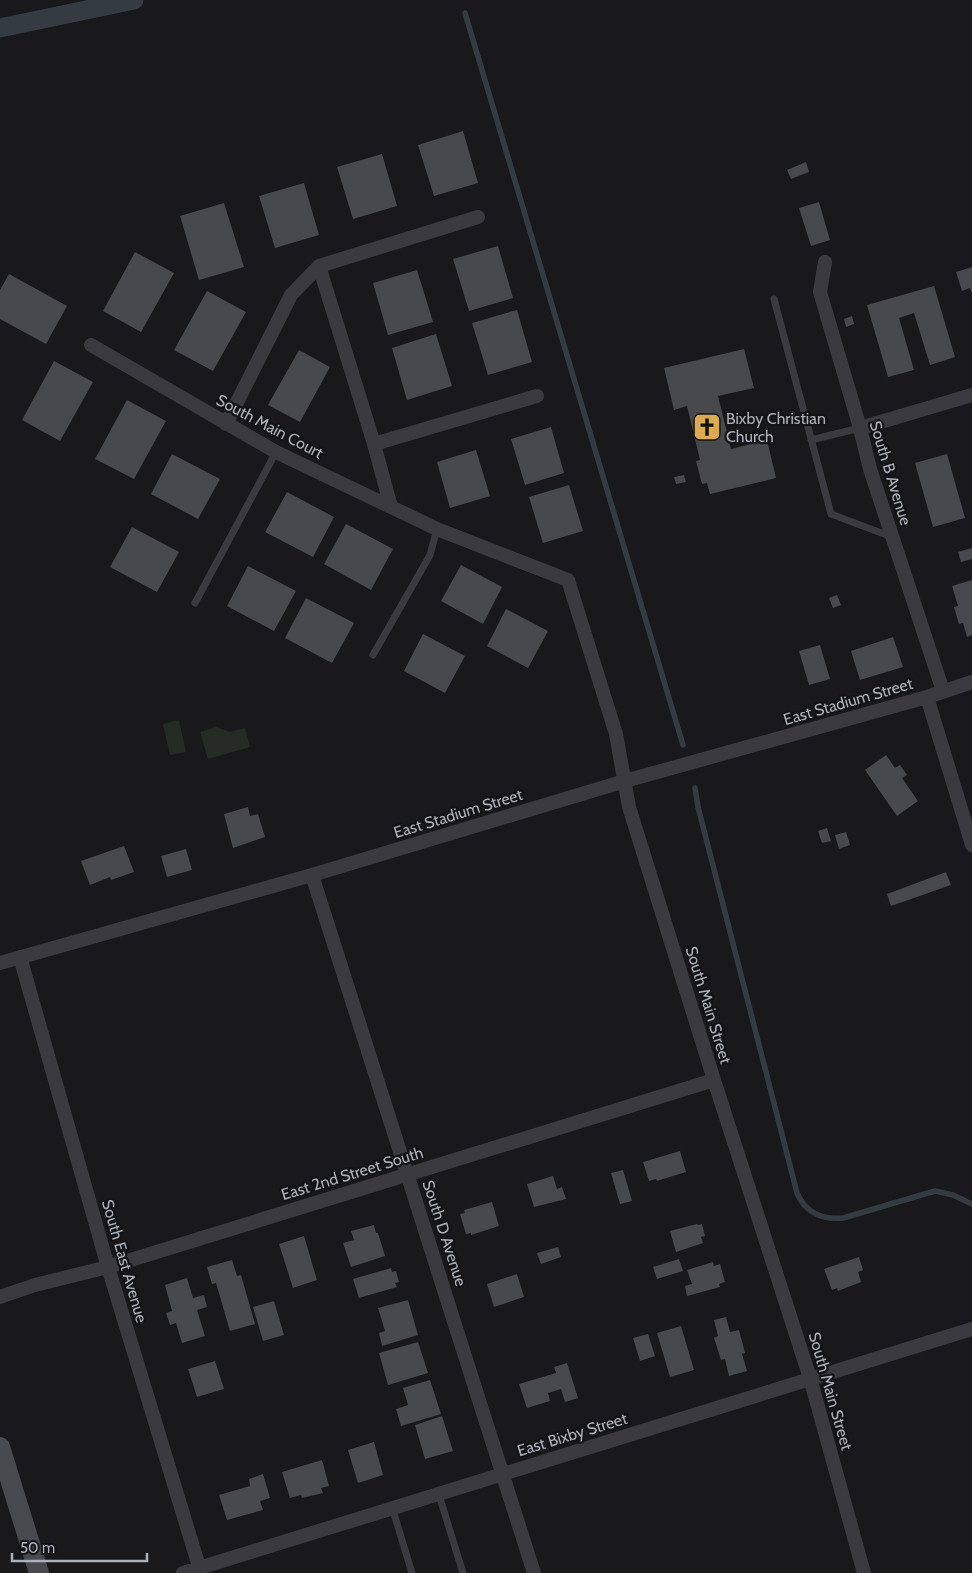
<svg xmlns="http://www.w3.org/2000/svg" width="972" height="1573" viewBox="0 0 972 1573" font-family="Cabin,sans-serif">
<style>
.green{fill:#252c26}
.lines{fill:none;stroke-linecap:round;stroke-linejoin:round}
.stream{stroke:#343c42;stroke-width:5.5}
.canal{stroke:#343c42;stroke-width:19}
.building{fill:#48494d}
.lane{stroke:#3b3b3f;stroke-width:7}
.street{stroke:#3b3b3f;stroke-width:14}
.secondary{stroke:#494a4f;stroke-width:20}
.labels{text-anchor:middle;stroke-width:4.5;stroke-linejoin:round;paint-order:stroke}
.poi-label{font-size:16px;fill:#adb1b9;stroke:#141416;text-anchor:start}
.street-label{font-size:16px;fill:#adb1b9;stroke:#141416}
</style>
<rect width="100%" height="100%" fill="#19191b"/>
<path class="green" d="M 179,720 L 186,752 L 170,755 L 163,724 Z
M 216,727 L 230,732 L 245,728 L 250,747 L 208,759 L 200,732 Z"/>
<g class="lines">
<path class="stream" d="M 465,13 L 683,745
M 695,788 L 698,807 L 797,1193 C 806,1213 821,1220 843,1218 L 935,1191 L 953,1195 L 972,1204"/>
<path class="canal" d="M 0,28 L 134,0"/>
</g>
<path class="building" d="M 463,131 L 478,183 L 434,196 L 418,145 Z
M 382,154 L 397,206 L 353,219 L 337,167 Z
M 806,162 L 809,172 L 791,179 L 787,170 Z
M 304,183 L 319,235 L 275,248 L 259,196 Z
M 819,202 L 830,240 L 811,246 L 799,208 Z
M 224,203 L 244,267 L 199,280 L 180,216 Z
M 498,246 L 513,298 L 469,311 L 453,259 Z
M 135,252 L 174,273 L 141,332 L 103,311 Z
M 972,267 L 972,293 L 970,288 L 962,291 L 956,272 Z
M 417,270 L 433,322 L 388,335 L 373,283 Z
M 9,274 L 67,306 L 46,344 L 0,319 L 0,290 Z
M 934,286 L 955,357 L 930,365 L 914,313 L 899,318 L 914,370 L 888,377 L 867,305 Z
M 207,291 L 246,312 L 213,371 L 174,350 Z
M 517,310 L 532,362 L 488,375 L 472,323 Z
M 852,316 L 854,324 L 846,327 L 844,319 Z
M 436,334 L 452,386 L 407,400 L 392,348 Z
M 744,349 L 754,388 L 718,396 L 731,449 L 767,440 L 776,478 L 710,494 L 707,483 L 702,484 L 696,461 L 700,460 L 687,406 L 674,410 L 664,368 Z
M 299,350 L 330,367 L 300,422 L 268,405 Z
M 54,361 L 93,382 L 60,441 L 22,420 Z
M 127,400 L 166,421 L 134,479 L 95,459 Z
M 551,427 L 564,473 L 525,485 L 511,439 Z
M 476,450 L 490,496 L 450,508 L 437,462 Z
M 172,454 L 220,479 L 198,519 L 151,494 Z
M 947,454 L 965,518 L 933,527 L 915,463 Z
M 684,475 L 686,482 L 676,484 L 674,477 Z
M 569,485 L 583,531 L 543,543 L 529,497 Z
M 287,492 L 334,517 L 313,557 L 265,532 Z
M 346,524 L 393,549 L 371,590 L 324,564 Z
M 132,527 L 179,552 L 157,592 L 110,567 Z
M 972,548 L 972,559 L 961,562 L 958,552 Z
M 461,565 L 502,587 L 483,624 L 441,601 Z
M 248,566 L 296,591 L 274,631 L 227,606 Z
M 972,580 L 972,635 L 967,637 L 963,623 L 959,624 L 954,607 L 958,606 L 952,586 Z
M 837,595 L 841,605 L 833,608 L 829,598 Z
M 306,598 L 354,623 L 332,663 L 285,638 Z
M 506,609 L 548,631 L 528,668 L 487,646 Z
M 423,634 L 465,656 L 445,693 L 404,671 Z
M 893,637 L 903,667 L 860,680 L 851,651 Z
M 820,645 L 830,679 L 809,685 L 799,651 Z
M 886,755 L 895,768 L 900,765 L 907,775 L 902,778 L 918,801 L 897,816 L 865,770 Z
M 248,807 L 250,816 L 258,814 L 265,837 L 233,848 L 224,814 Z
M 827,828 L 831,841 L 822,843 L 818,831 Z
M 846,832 L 850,845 L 839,849 L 835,835 Z
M 124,846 L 134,872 L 111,880 L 110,877 L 90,885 L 81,861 Z
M 186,849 L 192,870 L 167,877 L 161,856 Z
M 946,872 L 951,885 L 891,906 L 887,894 Z
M 680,1151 L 686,1172 L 657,1181 L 656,1179 L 649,1181 L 643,1162 Z
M 623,1170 L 632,1201 L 620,1204 L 611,1173 Z
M 553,1176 L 557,1189 L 562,1187 L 566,1199 L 534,1207 L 527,1184 Z
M 492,1202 L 499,1226 L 471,1235 L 471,1233 L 466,1234 L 460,1214 L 465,1213 L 464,1210 Z
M 697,1224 L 698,1225 L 702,1224 L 705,1236 L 701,1237 L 703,1243 L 676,1252 L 670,1231 Z
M 374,1225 L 376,1233 L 378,1233 L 385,1256 L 351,1267 L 343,1243 L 354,1240 L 351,1231 Z
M 304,1236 L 317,1280 L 293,1288 L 279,1244 Z
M 558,1247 L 561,1257 L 541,1264 L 537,1253 Z
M 859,1257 L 863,1270 L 858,1272 L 861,1282 L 838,1291 L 837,1288 L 832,1290 L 824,1269 Z
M 679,1259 L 683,1271 L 657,1279 L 653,1267 Z
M 232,1260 L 237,1276 L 241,1275 L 255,1324 L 230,1331 L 216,1283 L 212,1284 L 207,1267 Z
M 713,1262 L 714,1266 L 720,1264 L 725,1282 L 719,1284 L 720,1287 L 687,1296 L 685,1286 L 692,1284 L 687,1270 Z
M 391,1268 L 392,1272 L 396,1271 L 399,1282 L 395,1283 L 397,1287 L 359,1298 L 353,1279 Z
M 517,1274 L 524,1297 L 494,1307 L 487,1284 Z
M 187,1278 L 193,1298 L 204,1295 L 207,1307 L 197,1310 L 205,1336 L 182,1343 L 176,1323 L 170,1325 L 166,1313 L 172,1311 L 165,1285 Z
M 408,1300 L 418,1335 L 382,1346 L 379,1333 L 385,1331 L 378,1308 Z
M 274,1301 L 284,1335 L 263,1341 L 253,1307 Z
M 726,1317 L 730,1332 L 739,1330 L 745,1353 L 742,1354 L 747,1371 L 729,1376 L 725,1359 L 721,1360 L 714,1338 L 718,1336 L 714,1320 Z
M 681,1326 L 694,1370 L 670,1377 L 657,1333 Z
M 648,1334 L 655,1356 L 640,1361 L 633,1338 Z
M 418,1342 L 428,1373 L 388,1385 L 379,1353 Z
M 215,1361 L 224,1389 L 197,1397 L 188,1369 Z
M 567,1363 L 578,1398 L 565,1402 L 561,1389 L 548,1393 L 550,1401 L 527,1408 L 519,1384 L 556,1373 L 554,1367 Z
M 430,1380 L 441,1414 L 401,1426 L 396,1409 L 408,1405 L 403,1388 Z
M 442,1416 L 453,1451 L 425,1459 L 415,1425 Z
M 374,1442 L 383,1475 L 358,1483 L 348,1450 Z
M 322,1460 L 329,1486 L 321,1488 L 323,1493 L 302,1498 L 301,1495 L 290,1498 L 282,1472 Z
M 263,1474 L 270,1498 L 260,1501 L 263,1510 L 227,1520 L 219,1495 L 250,1486 L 249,1479 Z"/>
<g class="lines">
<path class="lane" d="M 774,299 L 831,514 L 892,537
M 811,440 L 860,428
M 195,603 L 276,452
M 373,655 L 430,555 L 437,529
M 439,1495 L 463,1573
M 392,1507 L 412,1573"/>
<path class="street" d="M 825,262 L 820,292 L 860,428 L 870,469 L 943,691
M 91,345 L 276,452 L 437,529 L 568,580 L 616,734 L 629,807 L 714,1080 L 810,1378 L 864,1573
M 226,424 L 291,295 L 319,266
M 860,428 L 972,395
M 374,444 L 319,266 L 478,217
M 391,507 L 374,444 L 537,396
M 927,697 L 972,845
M 312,875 L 534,1573
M 20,957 L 108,1267 L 201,1573
M 0,963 L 312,875 L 625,781 L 927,697 L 972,682
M 0,1297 L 35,1285 L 108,1267 L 714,1080
M 183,1573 L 972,1329"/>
<path class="secondary" d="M 0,1447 L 39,1573"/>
</g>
<defs>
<g id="church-square" transform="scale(1.4375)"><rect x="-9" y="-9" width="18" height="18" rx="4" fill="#ddab4f" stroke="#141416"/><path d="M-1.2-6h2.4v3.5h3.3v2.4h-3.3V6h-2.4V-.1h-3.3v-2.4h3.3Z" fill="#111"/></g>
</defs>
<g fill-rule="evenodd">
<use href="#church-square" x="707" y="427"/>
</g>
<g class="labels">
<g class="poi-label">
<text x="726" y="424">Bixby Christian<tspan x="726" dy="18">Church</tspan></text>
</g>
<g class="street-label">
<text transform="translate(270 426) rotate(28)" y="6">South Main Court</text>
<text transform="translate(891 473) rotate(73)" y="6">South B Avenue</text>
<text transform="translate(848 701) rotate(-16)" y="6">East Stadium Street</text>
<text transform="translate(458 813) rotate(-17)" y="6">East Stadium Street</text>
<text transform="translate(709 1005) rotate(73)" y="6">South Main Street</text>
<text transform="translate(352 1173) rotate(-17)" y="6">East 2nd Street South</text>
<text transform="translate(445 1233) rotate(72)" y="6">South D Avenue</text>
<text transform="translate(125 1261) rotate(74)" y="6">South East Avenue</text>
<text transform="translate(831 1391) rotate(74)" y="6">South Main Street</text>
<text transform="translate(572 1434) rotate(-17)" y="6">East Bixby Street</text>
</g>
</g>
<path d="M12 1553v8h135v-8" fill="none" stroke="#adb1b9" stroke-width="2.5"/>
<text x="20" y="1553" font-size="15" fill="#adb1b9" stroke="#141416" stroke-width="4" paint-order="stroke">50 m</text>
</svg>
